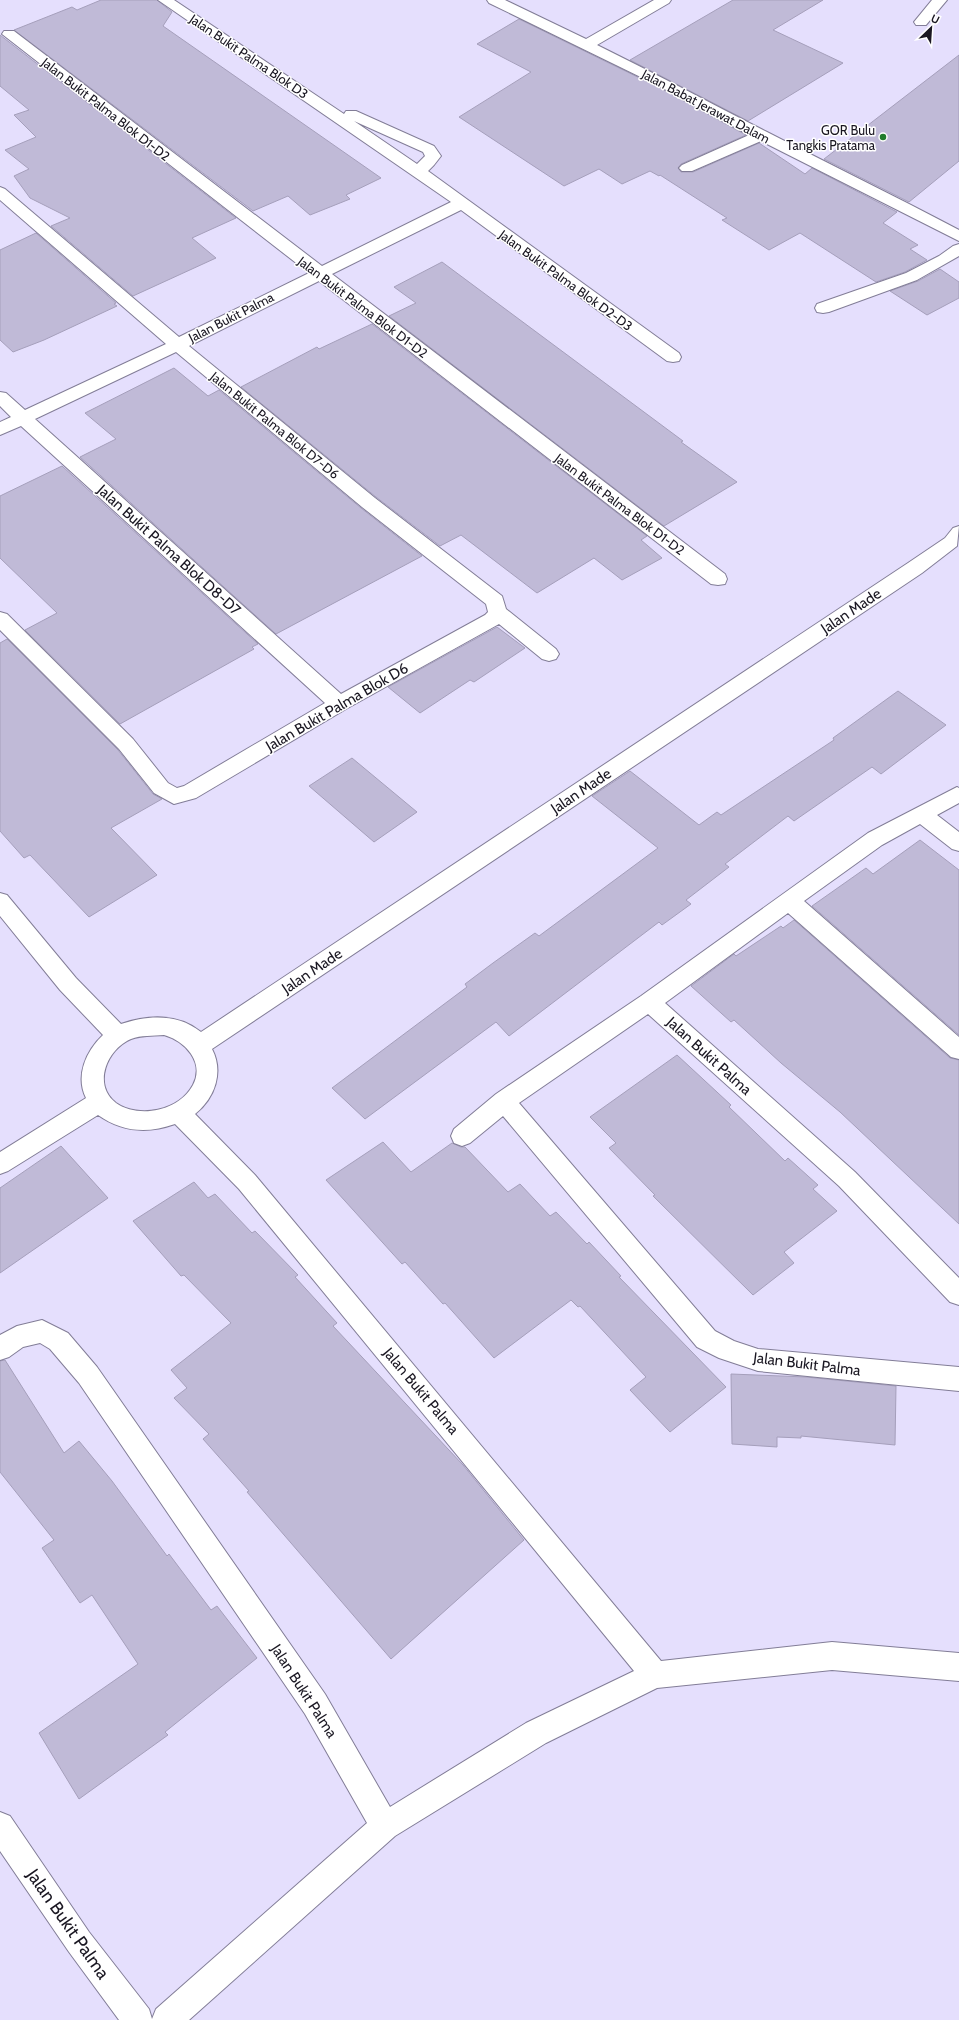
<svg xmlns="http://www.w3.org/2000/svg" width="959" height="2020" viewBox="0 0 959 2020" font-family="Cabin,sans-serif">
<style>
.building{fill:#c0bad7;stroke:#a59fbb}
.lines{fill:none;stroke-linecap:round;stroke-linejoin:round}
.minor-casing{stroke:#827d97;stroke-width:2}
.minor{fill:#fff;fill-rule:evenodd}
.poi-dot{fill:#217c2c;stroke:#fff;stroke-width:1.5}
.labels{text-anchor:middle;stroke-width:3;stroke-linejoin:round;paint-order:stroke}
.far-street-label{font-size:13px;fill:#1a1722;stroke:#fff}
.far-poi-label{font-size:13px;fill:#1a1722;stroke:#fff;text-anchor:end}
.street-label{font-size:15px;fill:#1a1722;stroke:#fff}
.near-street-label{font-size:18px;fill:#1a1722;stroke:#fff}
</style>
<rect width="100%" height="100%" fill="#e5dffd"/>
<path class="building" d="M 101,0 L 157,0 L 172,12 L 163,26 L 381,178 L 346,195 L 350,199 L 310,215 L 288,196 L 253,211 L 14,30 L 72,7 L 77,10 Z
M 733,0 L 823,0 L 773,30 L 843,63 L 748,121 L 630,60 Z
M 519,19 L 656,86 L 746,135 L 681,164 L 678,168 L 681,172 L 693,172 L 759,143 L 805,174 L 812,168 L 897,212 L 883,223 L 918,245 L 910,249 L 927,260 L 905,272 L 876,282 L 800,233 L 769,250 L 722,220 L 727,218 L 660,175 L 659,176 L 650,171 L 622,184 L 599,169 L 564,186 L 459,117 L 531,72 L 477,44 Z
M 0,35 L 236,218 L 192,238 L 216,258 L 133,296 L 51,226 L 70,218 L 30,198 L 14,176 L 29,169 L 5,150 L 36,137 L 14,115 L 29,110 L 0,86 Z
M 959,55 L 959,161 L 909,202 L 824,159 Z
M 36,233 L 116,303 L 114,304 L 117,306 L 44,340 L 13,352 L 0,340 L 0,250 Z
M 442,262 L 683,441 L 681,442 L 737,482 L 664,526 L 389,316 L 416,303 L 394,287 Z
M 940,269 L 959,282 L 959,298 L 927,315 L 890,291 L 918,281 Z
M 372,324 L 647,536 L 641,540 L 662,558 L 622,580 L 594,558 L 537,593 L 461,535 L 440,546 L 376,497 L 241,387 L 317,347 L 319,349 Z
M 174,368 L 208,396 L 219,390 L 361,508 L 422,556 L 276,634 L 80,457 L 116,439 L 85,413 Z
M 62,466 L 258,644 L 252,647 L 254,649 L 120,724 L 25,630 L 57,613 L 0,558 L 0,496 Z
M 497,627 L 525,648 L 474,682 L 470,680 L 420,713 L 388,687 Z
M 7,639 L 118,750 L 153,794 L 162,799 L 111,828 L 157,875 L 89,917 L 30,855 L 24,858 L 0,831 L 0,643 Z
M 898,691 L 946,725 L 881,774 L 872,767 L 794,821 L 788,816 L 725,864 L 729,867 L 686,900 L 691,904 L 662,925 L 659,922 L 509,1036 L 496,1022 L 365,1119 L 332,1088 L 467,987 L 465,984 L 493,963 L 535,933 L 539,936 L 658,848 L 592,796 L 630,771 L 699,825 L 717,812 L 721,815 L 834,740 L 833,738 Z
M 352,758 L 417,812 L 374,842 L 309,786 Z
M 920,840 L 959,870 L 959,1035 L 812,906 L 866,868 L 873,874 Z
M 794,920 L 950,1058 L 959,1060 L 959,1224 L 840,1112 L 781,1063 L 734,1020 L 731,1022 L 691,986 L 734,954 L 736,956 L 781,926 L 783,928 Z
M 677,1055 L 731,1105 L 729,1107 L 785,1161 L 788,1158 L 818,1185 L 813,1189 L 837,1211 L 784,1252 L 794,1263 L 753,1295 L 653,1196 L 655,1195 L 609,1148 L 616,1143 L 590,1117 Z
M 383,1142 L 411,1172 L 452,1143 L 461,1147 L 465,1147 L 508,1192 L 520,1184 L 550,1216 L 556,1212 L 587,1244 L 589,1242 L 621,1276 L 619,1277 L 726,1387 L 670,1432 L 630,1390 L 646,1377 L 580,1306 L 578,1307 L 571,1300 L 494,1358 L 445,1303 L 443,1304 L 405,1262 L 402,1264 L 326,1180 Z
M 61,1146 L 108,1198 L 0,1273 L 0,1188 Z
M 194,1182 L 208,1198 L 215,1194 L 252,1233 L 255,1231 L 298,1275 L 295,1277 L 337,1323 L 333,1326 L 463,1465 L 524,1540 L 391,1659 L 247,1492 L 249,1491 L 203,1439 L 209,1434 L 174,1398 L 187,1388 L 171,1370 L 231,1323 L 184,1275 L 181,1276 L 133,1221 Z
M 5,1360 L 64,1453 L 79,1441 L 112,1481 L 167,1556 L 169,1554 L 211,1610 L 217,1606 L 257,1658 L 165,1732 L 168,1735 L 79,1799 L 39,1733 L 138,1664 L 92,1595 L 80,1603 L 42,1548 L 54,1540 L 0,1472 L 0,1361 Z
M 731,1374 L 806,1377 L 896,1386 L 895,1445 L 801,1436 L 801,1438 L 777,1437 L 777,1447 L 732,1444 Z"/>
<g class="lines">
<g class="minor-casing">
<path id="minor" d="M 158,0 L 174,0 L 344,114 L 346,111 L 356,111 L 434,146 L 441,156 L 434,165 L 428,171 L 679,353 L 681,357 L 679,361 L 673,362 L 667,361 L 461,210 L 332,274 L 725,574 L 727,579 L 725,584 L 718,585 L 711,584 L 319,281 L 189,346 L 375,498 L 502,596 L 506,609 L 556,649 L 559,654 L 556,659 L 549,661 L 542,659 L 499,624 L 346,709 L 196,798 L 174,804 L 154,793 L 119,749 L 0,630 L 0,612 L 7,614 L 133,739 L 168,783 L 177,788 L 184,786 L 325,703 L 21,426 L 0,435 L 0,422 L 11,417 L 0,406 L 0,392 L 6,393 L 25,410 L 166,344 L 0,200 L 0,187 L 5,189 L 179,337 L 309,273 L 2,34 L 4,31 L 14,31 L 322,266 L 451,202 ZM 354,121 L 423,152 L 425,156 L 417,164 ZM 176,352 L 362,507 L 486,604 L 488,612 L 485,615 L 341,694 L 35,419 Z
M 487,0 L 505,0 L 586,39 L 654,0 L 671,0 L 669,3 L 597,45 C 654,73 710,103 767,132 C 831,165 895,196 959,230 L 959,241 L 761,141 L 692,171 L 682,171 L 679,168 L 682,165 L 749,135 L 657,85 L 489,3 Z
M 932,0 L 947,0 L 926,25 L 916,25 L 914,22 Z
M 959,244 L 959,256 L 917,280 L 829,312 L 823,313 L 817,312 L 815,308 L 817,304 L 906,273 L 939,256 L 953,246 Z
M 959,526 L 957,546 L 922,573 L 212,1049 C 224,1072 215,1098 195,1114 L 255,1175 L 661,1661 L 832,1642 L 959,1653 L 959,1681 L 832,1670 L 657,1688 L 546,1743 L 395,1836 L 189,2020 L 119,2020 L 69,1952 L 0,1851 L 0,1812 L 10,1816 L 89,1932 L 149,2009 L 152,2019 L 156,2009 L 367,1823 L 305,1714 L 79,1383 L 50,1349 L 40,1343 L 23,1347 L 9,1357 L 0,1360 L 0,1335 L 17,1326 L 42,1320 L 68,1333 L 97,1367 L 325,1694 L 390,1807 L 526,1723 L 634,1671 L 239,1189 L 175,1124 C 147,1134 122,1132 98,1115 L 8,1171 L 0,1174 L 0,1152 L 86,1098 C 75,1076 86,1051 103,1035 L 60,990 L 0,916 L 0,893 L 7,895 L 76,978 L 121,1024 C 147,1015 178,1013 201,1032 L 908,563 L 945,538 L 953,528 ZM 164,1035 C 185,1041 205,1062 193,1085 C 179,1111 139,1119 116,1103 C 92,1085 107,1049 131,1039 C 141,1035 153,1036 164,1035 Z
M 957,787 L 959,788 L 959,803 L 937,815 L 959,832 L 959,851 L 952,849 L 920,824 L 882,845 L 804,901 L 959,1037 L 959,1059 L 951,1057 L 788,913 L 665,1003 L 855,1172 L 959,1278 L 959,1305 L 950,1302 L 839,1186 L 648,1014 L 519,1103 L 715,1331 L 734,1341 L 758,1349 L 959,1367 L 959,1391 L 758,1371 L 719,1358 L 697,1347 L 503,1116 L 470,1143 L 462,1146 L 454,1143 L 451,1136 L 454,1129 L 496,1094 L 641,996 L 868,833 Z"/>
</g>
<use href="#minor" class="minor"/>
</g>
<circle class="poi-dot" cx="883" cy="137" r="4"/>
<g class="labels">
<g class="far-street-label">
<text transform="translate(249 56) rotate(34)" y="5">Jalan Bukit Palma Blok D3</text>
<text transform="translate(706 106) rotate(28)" y="5">Jalan Babat Jerawat Dalam</text>
<text transform="translate(106 109) rotate(38)" y="5">Jalan Bukit Palma Blok D1-D2</text>
<text transform="translate(566 280) rotate(36)" y="5">Jalan Bukit Palma Blok D2-D3</text>
<text transform="translate(363 307) rotate(37)" y="5">Jalan Bukit Palma Blok D1-D2</text>
<text transform="translate(231 317) rotate(-27)" y="5">Jalan Bukit Palma</text>
<text transform="translate(275 425) rotate(39)" y="5">Jalan Bukit Palma Blok D7-D6</text>
<text transform="translate(620 504) rotate(37)" y="5">Jalan Bukit Palma Blok D1-D2</text>
</g>
<g class="far-poi-label">
<text x="875" y="135">GOR Bulu<tspan x="875" dy="15">Tangkis Pratama</tspan></text>
</g>
<g class="street-label">
<text transform="translate(169 550) rotate(42)" y="5">Jalan Bukit Palma Blok D8-D7</text>
<text transform="translate(851 611) rotate(-34)" y="5">Jalan Made</text>
<text transform="translate(337 707) rotate(-30)" y="5">Jalan Bukit Palma Blok D6</text>
<text transform="translate(581 791) rotate(-34)" y="5">Jalan Made</text>
<text transform="translate(312 971) rotate(-34)" y="5">Jalan Made</text>
<text transform="translate(709 1056) rotate(42)" y="5">Jalan Bukit Palma</text>
<text transform="translate(807 1364) rotate(7)" y="5">Jalan Bukit Palma</text>
<text transform="translate(421 1391) rotate(50)" y="5">Jalan Bukit Palma</text>
<text transform="translate(304 1691) rotate(57)" y="5">Jalan Bukit Palma</text>
</g>
<g class="near-street-label">
<text transform="translate(68 1924) rotate(55)" y="6">Jalan Bukit Palma</text>
</g>
</g>
<g transform="translate(931 28) rotate(25)" stroke="#ffffff" stroke-width="3" paint-order="stroke">
<path d="M0-3L7 15L0 10L-7 15Z" fill="#1a1722"/>
<text y="-6" font-size="11" font-weight="bold" text-anchor="middle" fill="#1a1722">U</text>
</g>
</svg>
